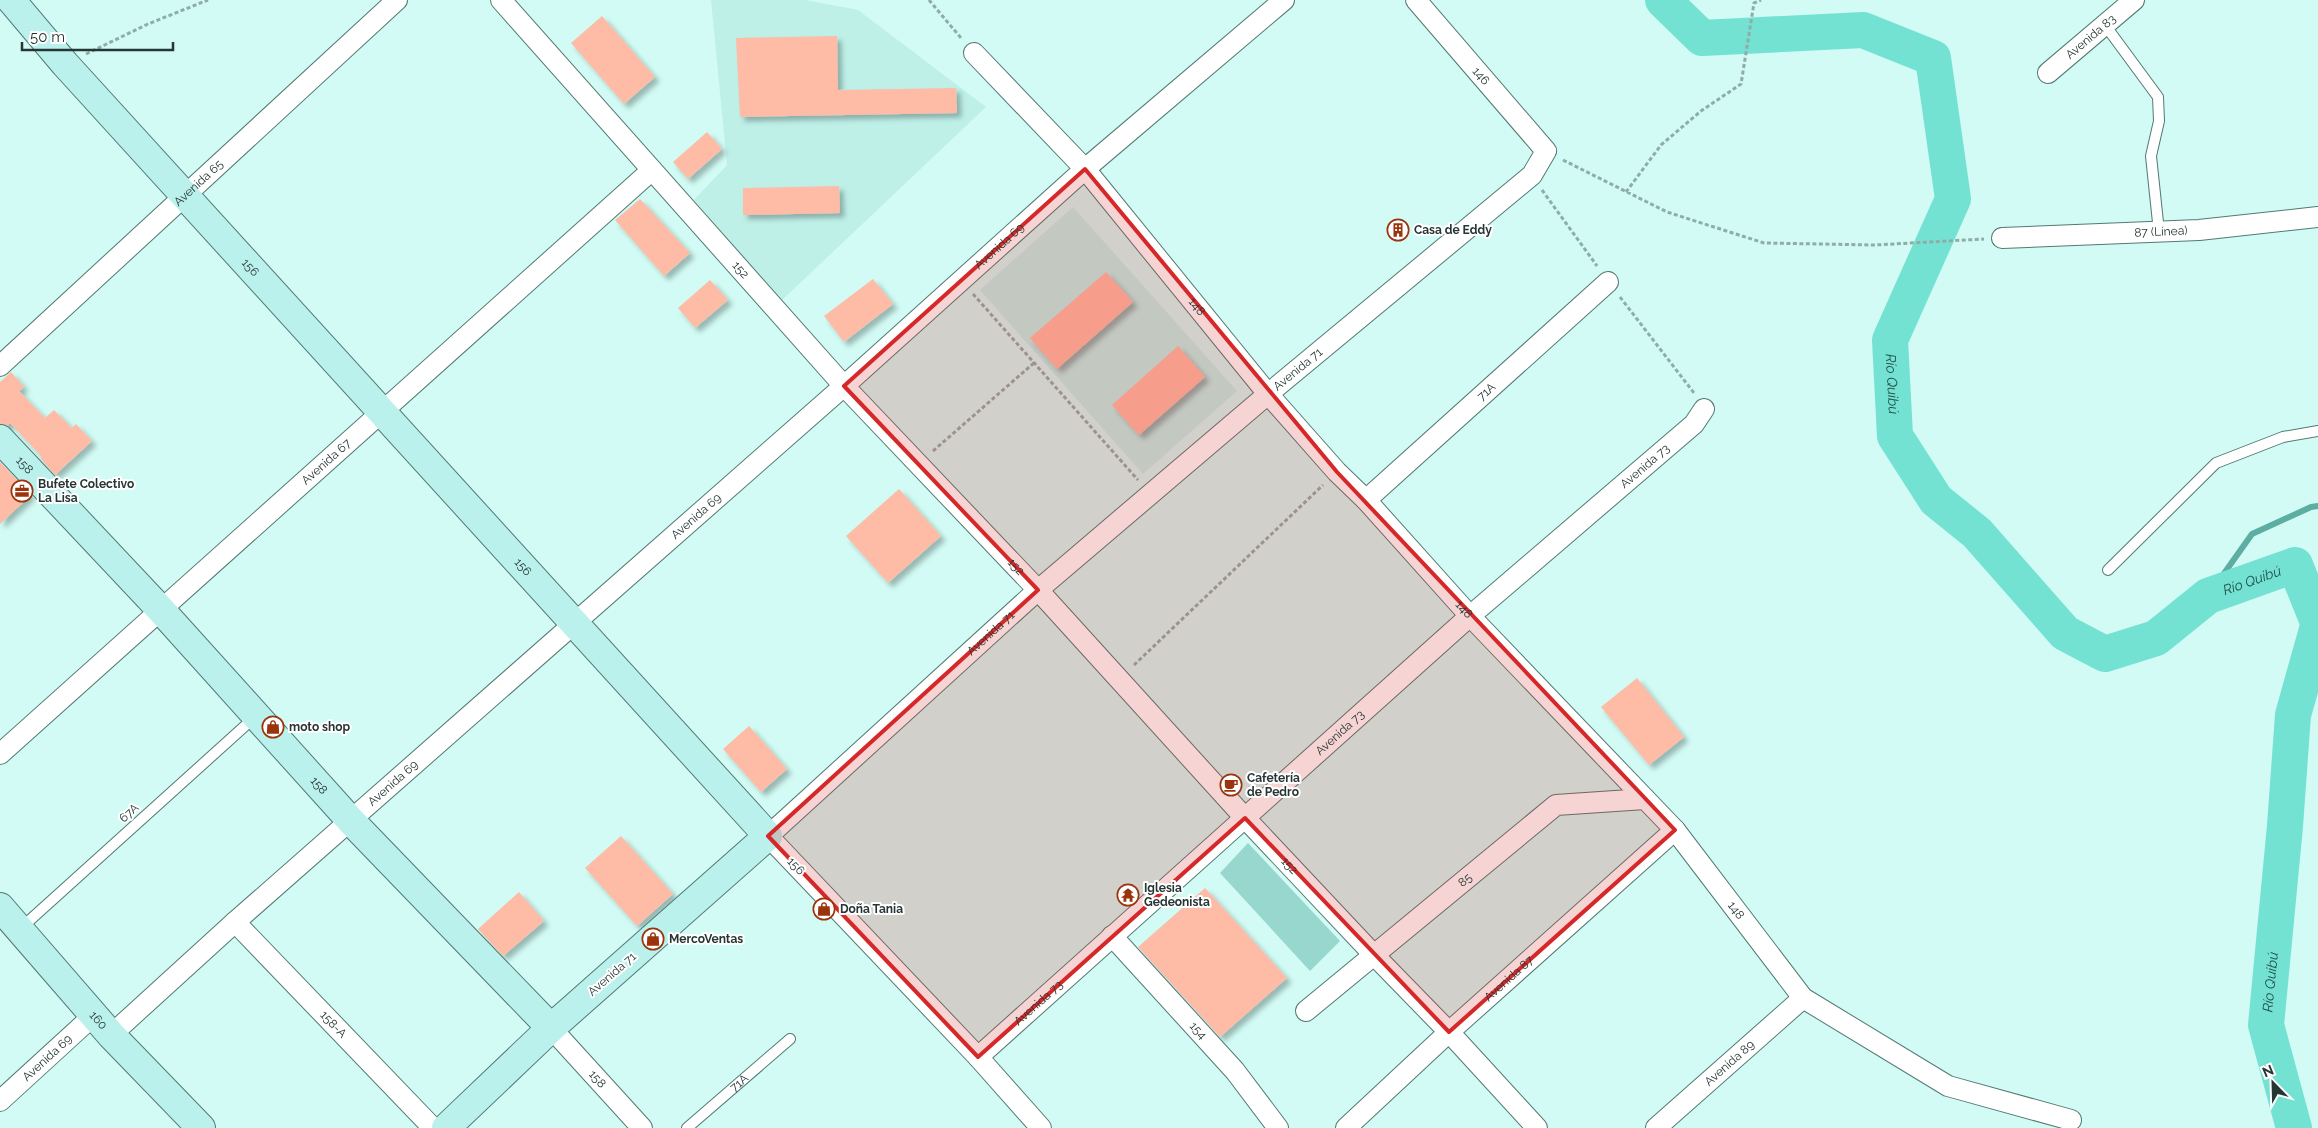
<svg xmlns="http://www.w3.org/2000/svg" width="2318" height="1128" viewBox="0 0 2318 1128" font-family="Raleway,sans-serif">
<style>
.built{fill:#bef0e8}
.green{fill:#97d7cd}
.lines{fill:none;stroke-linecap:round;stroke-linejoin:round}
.stream{stroke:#5caea3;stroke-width:6}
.river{stroke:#73e2d3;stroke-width:36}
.building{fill:#febba5;filter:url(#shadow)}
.lane-casing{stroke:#537973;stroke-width:12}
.street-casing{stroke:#537973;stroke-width:22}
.secondary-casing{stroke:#537973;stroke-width:30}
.path{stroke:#8eada8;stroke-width:3;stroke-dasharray:4 2.5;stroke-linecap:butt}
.lane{stroke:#fff;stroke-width:10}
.street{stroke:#fff;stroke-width:20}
.secondary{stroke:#bbf1ec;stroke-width:28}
.marked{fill:#d62828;fill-opacity:0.2;stroke:#d62828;stroke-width:4;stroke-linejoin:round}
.labels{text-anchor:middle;stroke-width:4;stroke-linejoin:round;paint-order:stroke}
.street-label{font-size:12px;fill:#263634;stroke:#fff}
.poi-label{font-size:12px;font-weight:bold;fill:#263634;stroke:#fff;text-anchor:start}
.water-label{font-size:14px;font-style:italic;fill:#22524c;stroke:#fff}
</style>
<defs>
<filter id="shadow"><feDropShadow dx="4.5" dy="4.5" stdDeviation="2.5" flood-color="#0004"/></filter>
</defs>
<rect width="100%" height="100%" fill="#d1fbf4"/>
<path class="built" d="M 711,0 L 805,0 L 858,10 L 986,107 L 781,301 L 694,200 L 727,165 Z
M 1073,207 L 1237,391 L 1143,474 L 980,290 Z"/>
<path class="green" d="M 1248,843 L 1340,941 L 1310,971 L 1220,873 Z"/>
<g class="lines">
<path class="stream" d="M 2208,596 L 2252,534 L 2311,507 L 2318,506"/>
<g class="river">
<path id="s1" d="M 1663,0 L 1702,38 L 1863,30 L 1933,58 L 1953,199 L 1890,340 L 1895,436 L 1936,500 L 1977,533 L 2065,633 L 2105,654 L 2156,638 L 2208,596 L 2295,565 L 2318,622"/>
<path id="s2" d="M 2294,1128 L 2266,1025 L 2285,826 L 2293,715 L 2318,626"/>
</g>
</g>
<path class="building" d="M 602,16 L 655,77 L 624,104 L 571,43 Z
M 837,36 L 838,90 L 956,88 L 957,113 L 740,117 L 736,38 Z
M 707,132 L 722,149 L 688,179 L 673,162 Z
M 839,186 L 840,213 L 743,215 L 743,188 Z
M 640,199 L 690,253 L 664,276 L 615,220 Z
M 1106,272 L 1133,302 L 1057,369 L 1030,338 Z
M 873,279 L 893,304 L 844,342 L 824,316 Z
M 710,280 L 728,300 L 695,328 L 678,308 Z
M 1178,346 L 1205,377 L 1139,435 L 1112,405 Z
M 11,372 L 24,387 L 19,391 L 45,418 L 54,410 L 72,428 L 76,424 L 92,441 L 55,475 L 40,458 L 42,457 L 10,423 L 7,426 L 0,424 L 0,382 Z
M 0,462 L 31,495 L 0,524 Z
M 899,489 L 941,536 L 888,583 L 846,536 Z
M 1637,678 L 1684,737 L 1649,765 L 1601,707 Z
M 749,726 L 787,769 L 761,792 L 723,749 Z
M 621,836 L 673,894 L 637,926 L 585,868 Z
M 1205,888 L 1287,978 L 1220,1037 L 1138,947 Z
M 519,892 L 544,921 L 503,956 L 478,929 Z"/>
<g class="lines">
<g class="lane-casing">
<g id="lane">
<path d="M 2105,25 L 2158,97 L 2159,121 L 2151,156 L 2159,232"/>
<path d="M 2108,570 L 2216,463 L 2283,437 L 2318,431"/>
<path d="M 20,929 L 256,716"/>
<path id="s3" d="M 687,1128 L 790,1039"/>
</g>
</g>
<g class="street-casing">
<g id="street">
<path id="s4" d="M 501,0 L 844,386 L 1038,590 L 1245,818 L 1373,954 L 1449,1032 L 1537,1128"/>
<path id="s5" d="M 974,53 L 1085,169 L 1268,394 L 1337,472 L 1366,500 L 1470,616 L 1675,830 L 1803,998 L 1948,1086 L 2071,1120"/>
<path id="s6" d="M 2048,73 L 2134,0"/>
<path id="s7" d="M 2002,238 L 2199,230 L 2318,217"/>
<path id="s8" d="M 0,366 L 397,0"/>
<path id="s9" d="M 1366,500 L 1608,282"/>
<path id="s10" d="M 0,754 L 652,170"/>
<path id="s11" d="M 235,922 L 433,1128"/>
<path id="s12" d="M 1112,936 L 1235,1071 L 1278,1128"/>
<path id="s13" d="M 1306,1011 L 1556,805 L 1645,799"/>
<path id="s14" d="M 551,1028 L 642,1128"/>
<path id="s15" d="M 111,1035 L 235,922 L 844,386 L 1085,169 L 1284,0"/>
<path id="s16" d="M 978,1057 L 1470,616 L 1694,424 L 1704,409"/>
<path id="s17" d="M 0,1101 L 94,1015"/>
<path id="s18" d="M 1041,1128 L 978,1057 L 768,836 L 1038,590 L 1268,394 L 1532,175 L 1546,151 L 1416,0"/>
<path id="s19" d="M 1346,1128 L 1449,1032 L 1675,830"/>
<path id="s20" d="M 1656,1128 L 1803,998"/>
</g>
</g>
<g class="secondary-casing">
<g id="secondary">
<path id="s21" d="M 11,0 L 65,64 L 768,836 L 551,1028 L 446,1128"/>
<path id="s22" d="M 0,439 L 161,610 L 351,821 L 551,1028"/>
<path id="s23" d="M 0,907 L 111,1035 L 201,1128"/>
</g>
</g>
<path class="path" d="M 929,0 L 961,38
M 86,54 L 148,24 L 208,0
M 1563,160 L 1667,212 L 1764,243 L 1875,245 L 1984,239
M 1542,190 L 1597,266
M 1626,192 L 1661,145 L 1701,111 L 1741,84 L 1754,3 L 1761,0
M 973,294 L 1138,480
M 1620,297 L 1694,393
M 933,451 L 1035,362
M 1134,665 L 1323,485"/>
<use href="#lane" class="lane"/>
<use href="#street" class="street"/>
<use href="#secondary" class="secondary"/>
</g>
<path class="marked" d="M 1085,169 L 1337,472 L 1675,830 L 1449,1032 L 1245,818 L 978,1057 L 768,836 L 1038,590 L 844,386 Z"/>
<defs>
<g id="building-ring" transform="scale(1.125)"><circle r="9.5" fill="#fff" stroke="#9a340c" stroke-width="1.5"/><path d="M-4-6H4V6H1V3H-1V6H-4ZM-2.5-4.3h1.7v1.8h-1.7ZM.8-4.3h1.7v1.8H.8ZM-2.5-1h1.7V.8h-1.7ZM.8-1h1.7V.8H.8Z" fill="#9a340c"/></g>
<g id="office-ring" transform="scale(1.125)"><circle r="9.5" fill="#fff" stroke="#9a340c" stroke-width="1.5"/><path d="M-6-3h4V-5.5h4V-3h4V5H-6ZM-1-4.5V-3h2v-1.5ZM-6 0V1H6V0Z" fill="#9a340c"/></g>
<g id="shop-ring" transform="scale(1.125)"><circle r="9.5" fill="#fff" stroke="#9a340c" stroke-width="1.5"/><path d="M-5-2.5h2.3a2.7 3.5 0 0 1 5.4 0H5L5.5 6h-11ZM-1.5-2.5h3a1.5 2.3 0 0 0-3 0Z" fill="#9a340c"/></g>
<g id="cafe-ring" transform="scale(1.125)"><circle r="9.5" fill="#fff" stroke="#9a340c" stroke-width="1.5"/><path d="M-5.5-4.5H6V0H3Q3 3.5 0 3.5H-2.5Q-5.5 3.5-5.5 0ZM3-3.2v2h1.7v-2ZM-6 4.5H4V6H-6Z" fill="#9a340c"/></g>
<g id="temple-ring" transform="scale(1.125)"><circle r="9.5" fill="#fff" stroke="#9a340c" stroke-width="1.5"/><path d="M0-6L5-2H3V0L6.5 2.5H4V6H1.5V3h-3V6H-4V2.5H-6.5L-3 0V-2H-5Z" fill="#9a340c"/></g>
</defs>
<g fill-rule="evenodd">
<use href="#building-ring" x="1398" y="230"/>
<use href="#office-ring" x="22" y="491"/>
<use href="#shop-ring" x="273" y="727"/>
<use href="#cafe-ring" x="1231" y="785"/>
<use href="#temple-ring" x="1128" y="895"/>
<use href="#shop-ring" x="824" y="909"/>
<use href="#shop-ring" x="653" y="939"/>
</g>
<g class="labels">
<g class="street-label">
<text dy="4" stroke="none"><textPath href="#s6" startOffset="56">Avenida 83</textPath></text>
<text transform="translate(1481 76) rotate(49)" y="4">146</text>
<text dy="4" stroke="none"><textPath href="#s8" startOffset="270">Avenida 65</textPath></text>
<text dy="4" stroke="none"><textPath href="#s7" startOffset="159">87 (Línea)</textPath></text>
<text dy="4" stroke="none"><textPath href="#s15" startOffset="1188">Avenida 69</textPath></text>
<text dy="4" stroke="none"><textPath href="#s21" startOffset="359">156</textPath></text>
<text dy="4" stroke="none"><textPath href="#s4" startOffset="361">152</textPath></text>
<text dy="4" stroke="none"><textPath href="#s5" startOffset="338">148</textPath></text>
<text dy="4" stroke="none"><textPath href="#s18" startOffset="1106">Avenida 71</textPath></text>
<text dy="4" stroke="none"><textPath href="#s9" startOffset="162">71A</textPath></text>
<text dy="4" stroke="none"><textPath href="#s10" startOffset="438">Avenida 67</textPath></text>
<text dy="4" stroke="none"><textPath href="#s22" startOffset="36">158</textPath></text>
<text dy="4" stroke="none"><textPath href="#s16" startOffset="891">Avenida 73</textPath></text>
<text dy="4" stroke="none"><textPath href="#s15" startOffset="782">Avenida 69</textPath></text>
<text dy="4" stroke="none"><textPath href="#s21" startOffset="764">156</textPath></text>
<text dy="4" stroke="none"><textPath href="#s4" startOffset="766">152</textPath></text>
<text dy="4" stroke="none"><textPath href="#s5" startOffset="742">148</textPath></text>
<text dy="4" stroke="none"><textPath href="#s18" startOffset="701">Avenida 71</textPath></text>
<text dy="4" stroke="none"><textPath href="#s16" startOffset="486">Avenida 73</textPath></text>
<text dy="4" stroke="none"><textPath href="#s15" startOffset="378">Avenida 69</textPath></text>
<text dy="4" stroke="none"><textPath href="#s22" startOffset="471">158</textPath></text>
<text transform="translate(129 813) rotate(-42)" y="4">67A</text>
<text dy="4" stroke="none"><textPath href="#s4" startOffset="1171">152</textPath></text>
<text transform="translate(796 866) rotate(46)" y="4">156</text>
<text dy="4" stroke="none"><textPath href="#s13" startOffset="206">85</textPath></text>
<text dy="4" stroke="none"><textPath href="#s5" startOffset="1148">148</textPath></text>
<text transform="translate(612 974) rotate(-41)" y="4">Avenida 71</text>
<text dy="4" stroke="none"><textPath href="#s19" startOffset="221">Avenida 87</textPath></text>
<text dy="4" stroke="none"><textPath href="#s16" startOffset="81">Avenida 73</textPath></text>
<text dy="4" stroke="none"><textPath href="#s23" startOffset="150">160</textPath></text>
<text dy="4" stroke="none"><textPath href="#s11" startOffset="142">158-A</textPath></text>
<text dy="4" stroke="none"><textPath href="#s12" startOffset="128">154</textPath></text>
<text dy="4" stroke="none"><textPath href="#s17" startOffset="64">Avenida 69</textPath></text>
<text dy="4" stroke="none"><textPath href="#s20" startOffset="98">Avenida 89</textPath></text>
<text dy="4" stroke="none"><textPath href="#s14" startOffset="69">158</textPath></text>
<text dy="4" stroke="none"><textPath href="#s3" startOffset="69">71A</textPath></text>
</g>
<g class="poi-label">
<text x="1414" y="234">Casa de Eddy</text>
<text x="38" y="488">Bufete Colectivo<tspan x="38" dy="14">La Lisa</tspan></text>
<text x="289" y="731">moto shop</text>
<text x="1247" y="782">Cafetería<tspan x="1247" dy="14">de Pedro</tspan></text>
<text x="1144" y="892">Iglesia<tspan x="1144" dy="14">Gedeonista</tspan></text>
<text x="840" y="913">Doña Tania</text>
<text x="669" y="943">MercoVentas</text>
</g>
<g class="water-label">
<text dy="5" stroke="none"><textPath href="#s1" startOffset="632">Río Quibú</textPath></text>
<text dy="5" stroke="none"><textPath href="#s1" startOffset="1158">Río Quibú</textPath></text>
<text dy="5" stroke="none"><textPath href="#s2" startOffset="150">Río Quibú</textPath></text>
</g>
</g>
<g transform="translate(2273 1083) rotate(337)" stroke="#ffffff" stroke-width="4" paint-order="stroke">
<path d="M0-4L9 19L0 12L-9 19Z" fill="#263634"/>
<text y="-8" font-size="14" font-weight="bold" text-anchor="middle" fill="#263634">N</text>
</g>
<path d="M22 42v8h151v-8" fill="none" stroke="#263634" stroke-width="2.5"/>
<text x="30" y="42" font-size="15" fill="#263634" stroke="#ffffff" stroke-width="4" paint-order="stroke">50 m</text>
</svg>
